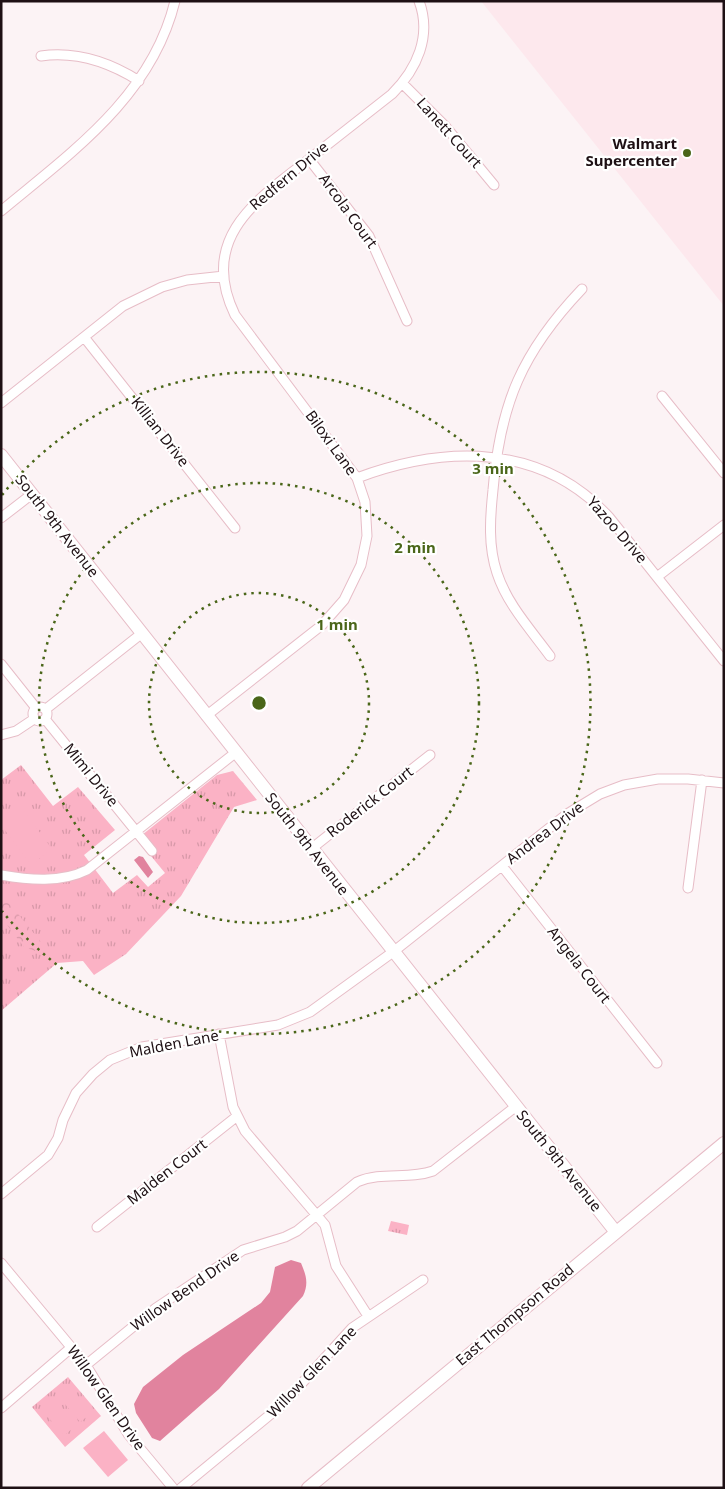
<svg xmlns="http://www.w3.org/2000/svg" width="725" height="1489" viewBox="0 0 725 1489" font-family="'Noto Sans',sans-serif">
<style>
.built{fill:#fde8ed}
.grass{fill:url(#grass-tufts)}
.forest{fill:url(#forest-crowns)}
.pitch{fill:#fbb2c5}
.water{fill:#e1839e}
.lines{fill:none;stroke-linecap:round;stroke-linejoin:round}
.street-casing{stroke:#e7bdc7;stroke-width:11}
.secondary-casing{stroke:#e7bdc7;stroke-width:14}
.street{stroke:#fff;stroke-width:9}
.secondary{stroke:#fff;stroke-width:12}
.ring{fill:none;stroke:#4a6619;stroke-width:2.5;stroke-dasharray:2.5 5}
.poi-dot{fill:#4a6619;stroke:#fff;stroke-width:2}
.labels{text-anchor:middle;stroke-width:4.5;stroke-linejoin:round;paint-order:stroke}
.street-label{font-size:15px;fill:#1e1014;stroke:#fff}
.poi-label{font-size:15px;font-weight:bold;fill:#1e1014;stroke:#fff;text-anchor:end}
.centre{fill:#4a6619;stroke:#fff;stroke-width:2.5}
.ring-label{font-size:15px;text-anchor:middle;font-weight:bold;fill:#4a6619;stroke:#fff;stroke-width:4.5;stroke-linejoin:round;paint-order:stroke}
</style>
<defs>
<pattern id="grass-tufts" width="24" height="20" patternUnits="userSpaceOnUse" patternTransform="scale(1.25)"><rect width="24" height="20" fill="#fbb2c5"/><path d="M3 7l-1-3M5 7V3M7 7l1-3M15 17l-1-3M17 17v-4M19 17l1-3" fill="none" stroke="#d798a8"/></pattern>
<pattern id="forest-crowns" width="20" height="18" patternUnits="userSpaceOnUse" patternTransform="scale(1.25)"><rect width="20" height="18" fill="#fbb2c5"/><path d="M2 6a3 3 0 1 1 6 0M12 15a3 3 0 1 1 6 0" fill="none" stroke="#d798a8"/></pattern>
</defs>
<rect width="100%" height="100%" fill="#fcf3f5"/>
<path class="built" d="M 481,1 L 724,1 L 724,306 Z"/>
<path class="grass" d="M 21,765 L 53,806 L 78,787 L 115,830 L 84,855 L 113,893 L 137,875 L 148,887 L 165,873 L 137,839 L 217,775 L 233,771 L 257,800 L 234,807 L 181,896 L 126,954 L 94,975 L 83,961 L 57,963 L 1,1011 L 1,780 Z
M 391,1221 L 409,1225 L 407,1235 L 388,1231 Z
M 68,1377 L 101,1416 L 65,1447 L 32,1407 Z"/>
<path class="forest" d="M 1,893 L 41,942 L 35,951 L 24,947 L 1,917 Z"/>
<path class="pitch" d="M 22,808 L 52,849 L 31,865 L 1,825 Z
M 71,1388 L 92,1413 L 80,1422 L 59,1397 Z
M 54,1401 L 75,1426 L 64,1436 L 43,1411 Z
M 104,1431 L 128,1460 L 108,1477 L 83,1448 Z"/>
<path class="water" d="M 139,856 L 143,857 L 153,872 L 148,878 L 134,860 Z
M 291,1260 L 301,1263 C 306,1275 309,1283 303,1296 L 219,1389 L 160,1441 L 152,1438 L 136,1413 L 134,1404 L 143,1387 L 183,1355 L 261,1303 L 270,1292 L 275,1267 Z"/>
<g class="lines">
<g class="street-casing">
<path id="street" d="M 41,56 C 77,51 109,62 139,81
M 402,83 L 446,127 L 494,185
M 309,159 L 369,236 L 407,321
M 1,211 C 72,152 152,96 175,1
M 84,337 L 235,528
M 662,396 L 724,473
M 1,403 L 123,306 L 162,287 L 187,280 L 224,276
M 357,478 C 446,445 541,443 609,517 L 724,661
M 1,518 L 32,494
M 657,577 L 724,525
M 550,656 C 531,630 507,604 497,573 C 488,546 490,518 493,490 C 500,404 522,352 582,289
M 1,664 L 36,708
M33 714a7 7 0 1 1 14 0a7 7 0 1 1-14 0Z
M 46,709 L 141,634
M 206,716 L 322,625 L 344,600 L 361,565 L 367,536 L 365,502 L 357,478 L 235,315 C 198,239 256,200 308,160 C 336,138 364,116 392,94 C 417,69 432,36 419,1
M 45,719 L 152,851
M 1,735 L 16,731 L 34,719
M 311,849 L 430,755
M 502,866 L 657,1063
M 1,875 C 29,880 61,883 87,870 L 235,753
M 688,888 L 702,780
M 219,1034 L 233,1107 L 245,1131 L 325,1225 L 336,1266 L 368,1316
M 1,1194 L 48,1155 L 58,1138 L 63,1120 L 76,1093 L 93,1074 L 110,1060 L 142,1047 L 278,1025 L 310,1012 L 393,952 L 567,814 L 600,794 L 624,785 L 658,779 L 688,779 L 724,783
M 97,1227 L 236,1117
M 1,1263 L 86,1365 L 128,1434 L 173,1488
M 86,1365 L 156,1308 L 243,1250 L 285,1237 L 297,1231 L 357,1182 C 382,1171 408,1180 433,1171 L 515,1107
M 1,1408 L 72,1347
M 181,1488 L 283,1404 L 352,1328 L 423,1280"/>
</g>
<g class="secondary-casing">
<path id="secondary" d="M 1,455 L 615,1231
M 308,1488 L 724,1143"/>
</g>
<use href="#street" class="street"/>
<use href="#secondary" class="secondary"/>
</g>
<g class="ring">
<circle cx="259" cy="703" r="110"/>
<circle cx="259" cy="703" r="220"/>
<path d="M2 495A331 331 0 1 1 2 911"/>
</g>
<circle class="poi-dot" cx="687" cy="153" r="5"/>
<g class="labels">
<g class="street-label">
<text transform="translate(449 133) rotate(48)" y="5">Lanett Court</text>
<text transform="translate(289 176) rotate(-40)" y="5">Redfern Drive</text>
<text transform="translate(348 211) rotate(54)" y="5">Arcola Court</text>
<text transform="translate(160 432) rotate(52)" y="5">Killian Drive</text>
<text transform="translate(331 443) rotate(54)" y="5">Biloxi Lane</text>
<text transform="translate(57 526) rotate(52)" y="5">South 9th Avenue</text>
<text transform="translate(617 530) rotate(49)" y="5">Yazoo Drive</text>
<text transform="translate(91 775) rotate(51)" y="5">Mimi Drive</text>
<text transform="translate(370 802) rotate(-38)" y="5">Roderick Court</text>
<text transform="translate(545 833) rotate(-37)" y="5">Andrea Drive</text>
<text transform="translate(307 844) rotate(52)" y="5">South 9th Avenue</text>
<text transform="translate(579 965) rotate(52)" y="5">Angela Court</text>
<text transform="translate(174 1044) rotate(-11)" y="5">Malden Lane</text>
<text transform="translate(559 1161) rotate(51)" y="5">South 9th Avenue</text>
<text transform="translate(167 1172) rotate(-38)" y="5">Malden Court</text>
<text transform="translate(185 1291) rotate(-35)" y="5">Willow Bend Drive</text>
<text transform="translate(515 1315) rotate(-40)" y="5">East Thompson Road</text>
<text transform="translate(312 1372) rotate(-46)" y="5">Willow Glen Lane</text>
<text transform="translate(106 1398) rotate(55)" y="5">Willow Glen Drive</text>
</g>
<g class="poi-label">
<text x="677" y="149">Walmart<tspan x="677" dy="17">Supercenter</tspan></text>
</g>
</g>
<circle cx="259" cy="703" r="8" class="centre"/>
<g class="ring-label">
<text x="493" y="474">3 min</text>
<text x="415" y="553">2 min</text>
<text x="337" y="630">1 min</text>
</g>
<rect width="725" height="1489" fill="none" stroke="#1e1014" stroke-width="5"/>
</svg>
